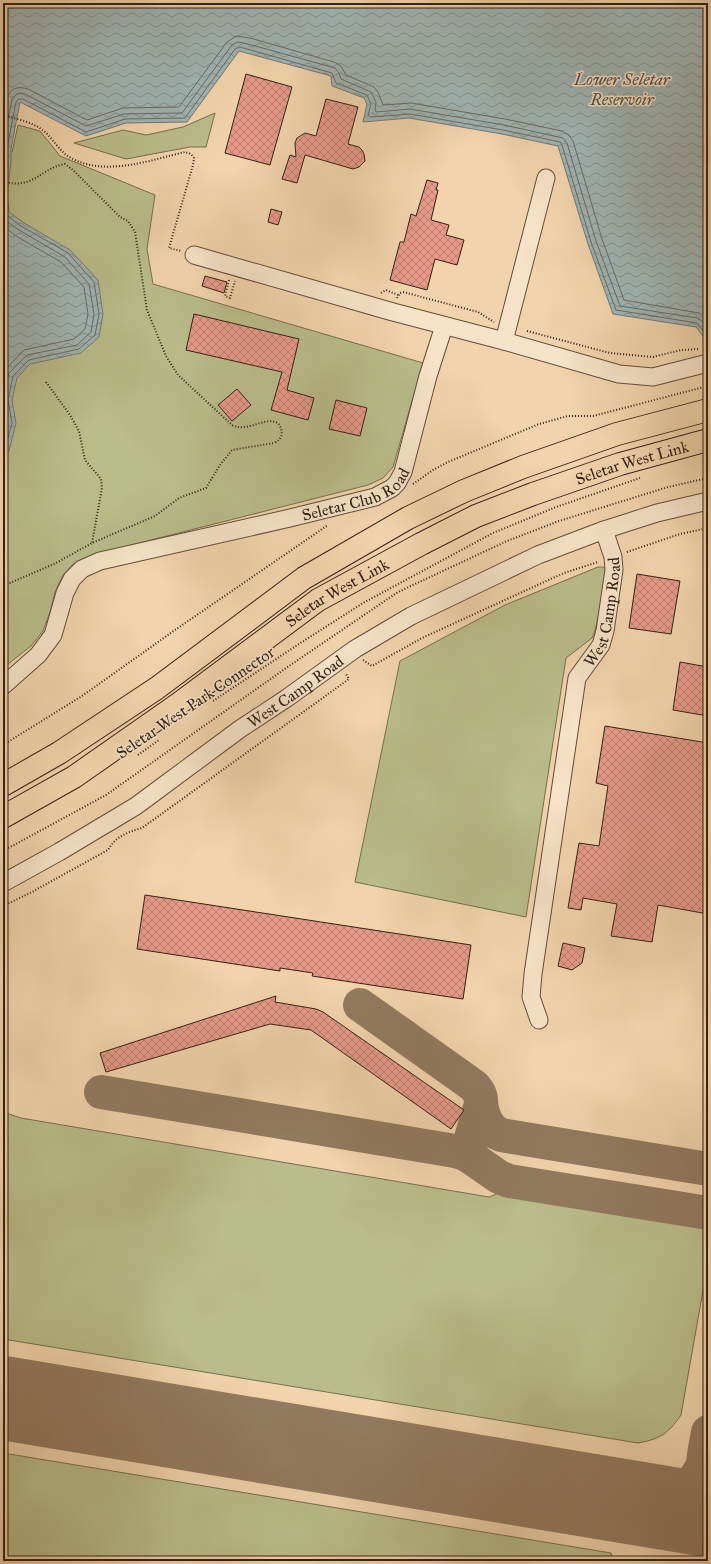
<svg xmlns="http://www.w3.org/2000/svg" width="711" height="1564" viewBox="0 0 711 1564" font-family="'IM FELL Great Primer',serif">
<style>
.green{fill:#b9bd8a;stroke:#766e4f}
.water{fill:url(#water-waves);stroke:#747975}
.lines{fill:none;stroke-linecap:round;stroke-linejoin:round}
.shore{stroke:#6a6a64;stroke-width:1}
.taxiway{stroke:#927a60;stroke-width:34}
.runway{stroke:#927a60;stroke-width:84}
.building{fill:url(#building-cross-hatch);stroke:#332014}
.minor-casing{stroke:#634d3a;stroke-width:19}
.major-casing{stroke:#332014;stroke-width:24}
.path{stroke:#332014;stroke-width:2;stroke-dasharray:1 2;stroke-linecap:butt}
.minor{stroke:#f7e3c9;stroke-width:17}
.major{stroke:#f2d4ac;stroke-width:22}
.labels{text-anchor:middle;stroke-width:3;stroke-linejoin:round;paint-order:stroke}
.street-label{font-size:16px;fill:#332014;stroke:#f7e3c9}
.water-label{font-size:17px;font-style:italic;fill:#544d44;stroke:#f7e3c9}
</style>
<defs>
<pattern id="water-waves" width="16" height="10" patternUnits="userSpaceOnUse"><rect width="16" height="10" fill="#a0b5b5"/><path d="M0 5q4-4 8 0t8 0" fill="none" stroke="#839392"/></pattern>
<pattern id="building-cross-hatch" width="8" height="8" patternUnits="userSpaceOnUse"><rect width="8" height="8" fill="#e79a8a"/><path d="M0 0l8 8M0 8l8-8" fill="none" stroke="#bc7d70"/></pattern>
</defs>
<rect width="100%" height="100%" fill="#f2d4ac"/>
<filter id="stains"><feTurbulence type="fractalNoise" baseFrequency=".005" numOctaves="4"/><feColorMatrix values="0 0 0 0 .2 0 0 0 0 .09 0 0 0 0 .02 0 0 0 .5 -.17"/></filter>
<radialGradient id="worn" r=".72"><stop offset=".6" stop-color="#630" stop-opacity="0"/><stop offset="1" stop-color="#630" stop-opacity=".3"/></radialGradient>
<path class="green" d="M 215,113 L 206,147 L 190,147 L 126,159 L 74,143 L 123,130 L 146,135 L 183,127 Z
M 18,125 L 40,131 L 60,156 L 155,195 L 147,249 L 153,284 L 423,363 L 393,467 L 383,478 L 368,485 L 92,555 L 73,564 L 63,575 L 55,592 L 50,612 L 43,631 L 31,646 L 3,668 L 3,150 L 12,152 Z
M 598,567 L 603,567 L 606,569 L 608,573 L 595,631 L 592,638 L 566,658 L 526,917 L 355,882 L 400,661 L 505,605 Z
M 3,1112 L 21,1118 L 489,1197 L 506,1190 L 699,1221 L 708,1226 L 708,1262 L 681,1415 C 668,1434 660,1439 638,1443 L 3,1339 Z
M 3,1453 L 611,1553 L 614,1561 L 3,1561 Z"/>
<path class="water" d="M 3,3 L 708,3 L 708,343 L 696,327 L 613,314 L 588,244 L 558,146 L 502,134 L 409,118 L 363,122 L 367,104 L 364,98 L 332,86 L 331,76 L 239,51 L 187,122 L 126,123 L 86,136 L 20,102 L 11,149 L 11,162 L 7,193 L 9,212 L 24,223 L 70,250 L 98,280 L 103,314 L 99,337 L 81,353 L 30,364 L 17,378 L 12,400 L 16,423 L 9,451 L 3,455 Z"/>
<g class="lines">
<path class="shore" d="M 3,112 C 6,98 9,83 28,89 L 87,120 L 123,108 L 179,107 L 227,42 L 236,36 L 250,38 L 334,62 L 341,66 L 346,75 L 374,87 L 378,92 L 383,105 L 411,103 L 505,119 L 562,131 L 569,135 L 573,141 L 602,239 L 624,300 L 699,313 L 708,318
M 3,142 L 12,100 C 15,94 19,92 25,94 L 86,126 L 124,114 L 182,113 L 232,45 L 238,42 L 248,44 L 335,68 L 339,73 L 341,79 L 371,92 L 376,102 L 375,110 L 376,112 L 410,109 L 504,125 L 563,138 L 567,143 L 596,241 L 620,306 L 697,318 L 702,321 L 708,328
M 3,192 L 7,162 L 7,148 L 16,102 L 19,99 L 23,99 L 86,132 L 125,119 L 185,118 L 235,49 L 240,47 L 332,73 L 336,83 L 367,95 L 371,104 L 368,115 L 370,117 L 410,114 L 503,130 L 560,142 L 562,145 L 591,242 L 616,310 L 697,323 L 708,337
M 3,194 L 6,215 L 21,226 L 68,253 L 94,282 L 99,314 L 95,335 L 79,349 L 29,360 L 13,376 L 8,400 L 12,423 L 5,448 L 3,450
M 3,219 L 19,230 L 65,257 L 89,284 L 94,314 L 91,332 L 77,345 L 27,355 L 9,373 L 3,400 L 7,422 L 3,437
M 3,226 L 16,236 L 61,262 L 84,287 L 88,314 L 85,329 L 74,339 L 24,350 L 3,372"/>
<path class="taxiway" d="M 360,1005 L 474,1086 C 479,1092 482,1096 481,1104 L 469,1145 L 470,1152 L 476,1161 L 499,1177 L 509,1181 L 708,1213
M 101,1092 L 455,1151 L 465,1154 L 476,1161
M 481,1104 C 483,1116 488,1130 501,1135 L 708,1169
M 707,1488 C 699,1470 705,1450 708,1432
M 653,1506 C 679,1497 690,1489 703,1465"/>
<path class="runway" d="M 3,1398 L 708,1515"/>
</g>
<path class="building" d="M 246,74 L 292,87 L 270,165 L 225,153 Z
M 326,99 L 358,107 L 348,144 L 359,147 L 362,150 L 364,154 L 365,161 L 359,167 L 353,169 L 305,155 L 297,183 L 282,179 L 290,155 L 296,157 L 295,143 L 297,138 L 305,133 L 316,136 Z
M 427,180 L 438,183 L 436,190 L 438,190 L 431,220 L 449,225 L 446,235 L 464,240 L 457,265 L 435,259 L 427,290 L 390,280 L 400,242 L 404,242 L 411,214 L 416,216 Z
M 271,209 L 282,212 L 278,225 L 268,222 Z
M 205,276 L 227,282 L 224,293 L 202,286 Z
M 194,314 L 299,339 L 287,390 L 314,398 L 308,420 L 271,410 L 282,372 L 186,350 Z
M 237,389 L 251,405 L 232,421 L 218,405 Z
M 336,400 L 367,408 L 360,436 L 329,429 Z
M 637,574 L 680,581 L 671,634 L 629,628 Z
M 680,662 L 708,667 L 708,716 L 673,710 Z
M 605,726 L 708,743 L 708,914 L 658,905 L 652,942 L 611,936 L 617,904 L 583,898 L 581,910 L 568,908 L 579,843 L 599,846 L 608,786 L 596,783 Z
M 145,895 L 471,945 L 463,999 L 312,976 L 313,973 L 280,968 L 280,971 L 137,949 Z
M 563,943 L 585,948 L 582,963 L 572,970 L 558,966 Z
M 276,996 L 275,1002 L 316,1009 L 323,1012 L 464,1110 L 451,1129 L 311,1030 L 270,1024 L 106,1072 L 100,1053 Z"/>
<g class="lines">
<g class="minor-casing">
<g id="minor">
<path d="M 194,255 L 393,312 L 504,341 L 619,374 L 653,377 L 708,363"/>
<path d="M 504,341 L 546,178"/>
<path id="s1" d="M 3,686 L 38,655 L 53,635 L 65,593 L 72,579 L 82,569 L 100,561 L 290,518 L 375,497 L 392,488 L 397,483 L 403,472 L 428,376 L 444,326"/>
<path id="s2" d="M 3,883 L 59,852 L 136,806 L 240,729 L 287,698 L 355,649 L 411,616 L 538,555 L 604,530 L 657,513 L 708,501"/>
<path id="s3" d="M 539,1020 L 531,997 L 533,974 L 577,678 L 601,645 L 605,631 L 614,570 L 613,557 L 604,530"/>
</g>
</g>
<g class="major-casing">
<g id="major">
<path d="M 3,785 L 59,753 L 157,688 L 304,578 L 408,518 L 464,491 L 523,467 L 617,434 L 708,410"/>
<path id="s4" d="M 3,817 L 74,777 L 177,705 L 318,600 L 421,544 L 476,516 L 533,494 L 620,464 L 708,440"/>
</g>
</g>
<path class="path" d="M 3,115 C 15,119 30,121 41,129 C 52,136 59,152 71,158 C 105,177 151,160 185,152 L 191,154 L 194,158 L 193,165 L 169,248 L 181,251
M 3,181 C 32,191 41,168 65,164 L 73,170 L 120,217 L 128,221 L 135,232 L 147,310 L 166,356 L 178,375 L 232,425 C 248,433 264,416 278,423 C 284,431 283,439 274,443 L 232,450 L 220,465 L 206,488 L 179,498 L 155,516 L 92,543 L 54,564 L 3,586
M 229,280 L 225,296 L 230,298 L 235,281
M 381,293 L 386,290 L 398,295
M 397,298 L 400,293 L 403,292 L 478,312 L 494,322
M 527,331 L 610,353 L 653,357 L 681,350 L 700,349
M 46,382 L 70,415 L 79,431 L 85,460 L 101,479 L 102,488 L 92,543
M 413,484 L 433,470 L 448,462 L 539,424 L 568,416 L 593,416 L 708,386
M 627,552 L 680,534 L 708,528
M 363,660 L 372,666 L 422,638 L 564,573 L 598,562
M 213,701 L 302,642 L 363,603 L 493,533 L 556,507 L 640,478
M 3,745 L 82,696 L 175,630 L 328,525
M 138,755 L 159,740
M 3,851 L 106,795 L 289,666 L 398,592 L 507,541 L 559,521 L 668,487 L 708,478
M 3,906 L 30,893 L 108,850 C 116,836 128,832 142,828 L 349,679 L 346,674"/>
<use href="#minor" class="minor"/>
<use href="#major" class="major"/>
</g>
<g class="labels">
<g class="street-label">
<text dy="6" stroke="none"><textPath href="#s4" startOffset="727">Seletar West Link</textPath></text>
<text dy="6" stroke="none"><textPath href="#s1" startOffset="431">Seletar Club Road</textPath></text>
<text dy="6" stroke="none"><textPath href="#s4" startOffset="403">Seletar West Link</textPath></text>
<text dy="6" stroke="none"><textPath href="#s3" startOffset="420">West Camp Road</textPath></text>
<text dy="6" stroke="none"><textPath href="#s2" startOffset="350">West Camp Road</textPath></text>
<text transform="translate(195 702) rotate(-34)" y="6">Seletar West Park Connector</text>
</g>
<g class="water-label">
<text x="622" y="85">Lower Seletar<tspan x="622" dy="20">Reservoir</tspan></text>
</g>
</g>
<rect width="711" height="1564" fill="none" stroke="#f2d4ac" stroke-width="16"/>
<rect x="4" y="4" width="703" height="1556" fill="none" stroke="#332014" stroke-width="2"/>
<rect x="8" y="8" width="695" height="1548" fill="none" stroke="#332014"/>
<rect width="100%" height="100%" filter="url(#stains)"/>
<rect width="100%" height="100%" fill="url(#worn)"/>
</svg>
